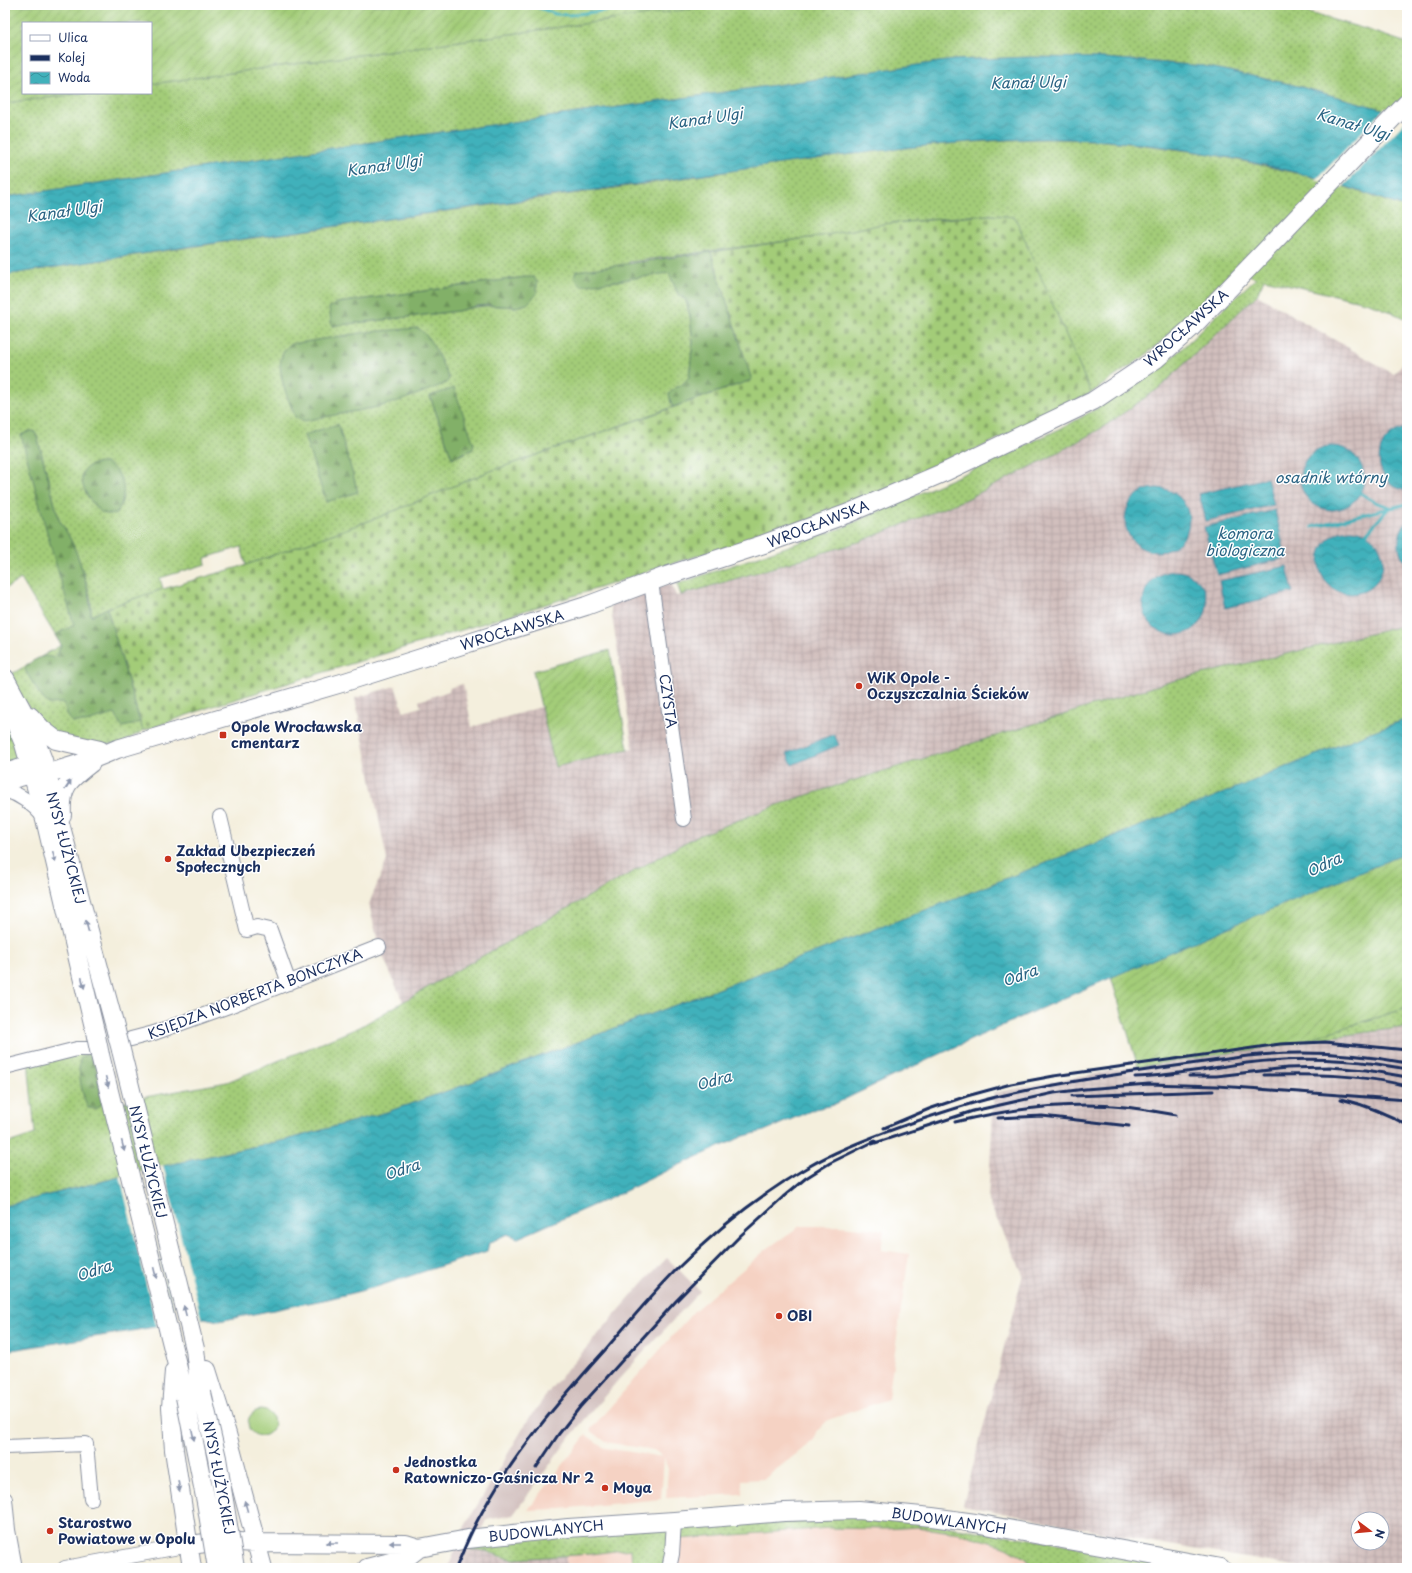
<svg xmlns="http://www.w3.org/2000/svg" width="1412" height="1573" viewBox="0 0 1412 1573" font-family="'Playpen Sans',sans-serif">
<style>
.built{fill:#f5d2c3}
.industrial{fill:url(#industrial-grid);fill-rule:evenodd}
.railway{fill:#d1bfbd}
.grass{fill:url(#grass-dots);stroke:#5f7e6b;fill-rule:evenodd}
.forest{fill:url(#forest-firs);stroke:#4e7063}
.cemetery{fill:url(#cemetery-stones);stroke:#5f7e6b}
.park{fill:#a3cc78;stroke:#5f7e6b}
.garden{fill:url(#garden-furrows);stroke:#5f7e6b}
.water{fill:url(#water-waves);stroke:#2e708c}
.pier{fill:#f4efdd}
.lines{fill:none;stroke-linecap:round;stroke-linejoin:round}
.stream{stroke:#41b1bb;stroke-width:3}
.minor-casing{stroke:#888f9e;stroke-width:16}
.major-casing{stroke:#888f9e;stroke-width:20}
.minor{stroke:#fff;stroke-width:14}
.major{stroke:#fff;stroke-width:18}
.rail{stroke:#1b2f5e;stroke-width:3}
.major-bridge-casing{stroke:#888f9e;stroke-width:20;stroke-linecap:butt}
.major-bridge{stroke:#fff;stroke-width:18}
.oneway{fill:#8d97ae}
.poi-dot{fill:#c8321e;stroke:#fff;stroke-width:1.5}
.labels{text-anchor:middle;stroke-width:3;stroke-linejoin:round;paint-order:stroke}
.street-label{font-size:14px;fill:#1b2f5e;stroke:#fff}
.poi-label{font-size:14px;font-weight:bold;fill:#1b2f5e;stroke:#fff;text-anchor:start}
.water-label{font-size:15px;font-style:italic;fill:#2a6383;stroke:#fff}
</style>
<defs>
<pattern id="industrial-grid" width="8" height="8" patternUnits="userSpaceOnUse"><rect width="8" height="8" fill="#d1bfbd"/><path d="M0 4h8M4 0v8" fill="none" stroke="#b3a4a5"/></pattern>
<pattern id="grass-dots" width="8" height="8" patternUnits="userSpaceOnUse"><rect width="8" height="8" fill="#a3cc78"/><path d="M2 2h.1M6 6h.1" fill="none" stroke="#84a666" stroke-width="1.8" stroke-linecap="round"/></pattern>
<pattern id="forest-firs" width="22" height="20" patternUnits="userSpaceOnUse"><rect width="22" height="20" fill="#82b068"/><path d="M5 1l3.5 6h-7zM16 11l3.5 6h-7z" fill="#6a9059"/></pattern>
<pattern id="cemetery-stones" width="16" height="16" patternUnits="userSpaceOnUse"><rect width="16" height="16" fill="#a3cc78"/><path d="M2 7V4a2 2 0 0 1 4 0v3zM10 15v-3a2 2 0 0 1 4 0v3z" fill="#84a666"/></pattern>
<pattern id="garden-furrows" width="10" height="10" patternUnits="userSpaceOnUse"><rect width="10" height="10" fill="#a3cc78"/><path d="M-1 1l2-2M0 10L10 0M9 11l2-2" fill="none" stroke="#84a666"/></pattern>
<pattern id="water-waves" width="16" height="10" patternUnits="userSpaceOnUse"><rect width="16" height="10" fill="#41b1bb"/><path d="M0 5q4-4 8 0t8 0" fill="none" stroke="#36909b"/></pattern>
</defs>
<rect width="100%" height="100%" fill="#fff"/>
<filter id="ink" filterUnits="userSpaceOnUse"><feTurbulence type="fractalNoise" baseFrequency=".025" numOctaves="2"/><feDisplacementMap in="SourceGraphic" scale="8" xChannelSelector="R" yChannelSelector="G"/><feConvolveMatrix kernelMatrix="1 2 1 2 8 2 1 2 1" color-interpolation-filters="sRGB"/></filter>
<filter id="wash" filterUnits="userSpaceOnUse"><feTurbulence type="fractalNoise" baseFrequency=".012" numOctaves="4" result="noise"/><feDisplacementMap in="SourceGraphic" scale="16" xChannelSelector="R" yChannelSelector="G"/><feGaussianBlur stdDeviation="0.9" result="paint"/><feColorMatrix in="noise" values="0 0 0 0 0 0 0 0 0 0 0 0 0 0 0 0 0 1.4 0 .05"/><feComposite in="paint" operator="in"/></filter>
<g filter="url(#wash)">
<rect width="100%" height="100%" fill="#f4efdd"/>
<path class="built" d="M 800,1226 L 840,1226 L 884,1230 L 881,1250 L 909,1254 L 888,1399 L 828,1420 L 818,1430 L 813,1441 L 764,1479 L 742,1480 L 742,1494 L 666,1498 L 668,1469 L 664,1458 L 661,1499 L 560,1509 L 528,1510 L 586,1435 L 605,1448 L 663,1457 L 654,1450 L 606,1442 L 590,1430 L 694,1311 L 768,1248 Z
M 914,1527 L 959,1533 L 1007,1547 L 1027,1559 L 1032,1568 L 669,1568 L 674,1541 L 680,1539 L 830,1528 L 893,1529 Z
M 632,1549 L 632,1568 L 566,1568 L 566,1556 Z"/>
<path class="industrial" d="M 1257,295 L 1394,374 L 1407,358 L 1407,625 L 1165,683 L 788,801 L 695,837 L 403,1002 L 379,947 L 369,904 L 387,860 L 355,698 L 395,686 L 404,712 L 421,707 L 419,701 L 449,691 L 449,688 L 463,684 L 472,727 L 541,707 L 555,767 L 633,748 L 610,603 L 671,582 L 676,596 L 681,595 L 859,542 L 969,498 L 1046,459 L 1102,428 L 1159,388 Z
M 1407,1027 L 1407,1568 L 1305,1568 L 1152,1542 L 963,1505 L 1023,1274 L 988,1201 L 994,1093 L 1119,1069 L 1283,1045 L 1301,1041 ZM 1358,1519 L 1382,1519 L 1382,1543 L 1358,1543 Z
M 471,1550 L 480,1550 L 503,1558 L 515,1559 L 566,1556 L 566,1568 L 463,1568 Z"/>
<path class="railway" d="M 667,1258 L 700,1291 L 619,1379 L 570,1437 L 513,1515 L 486,1520 L 463,1568 L 448,1568 L 465,1526 L 528,1420 L 553,1386 L 649,1276 Z"/>
<path class="grass" d="M 718,5 L 1281,5 L 1362,28 L 1407,43 L 1407,118 L 1385,110 L 1290,84 L 1204,66 L 1105,58 L 1030,57 L 953,60 L 406,137 L 5,197 L 5,103 L 85,93 L 151,93 L 151,84 Z
M 1046,139 L 1094,140 L 1137,144 L 1211,154 L 1322,179 L 1407,208 L 1407,319 L 1369,303 L 1264,279 L 1257,295 L 1159,388 L 1102,428 L 1046,459 L 969,498 L 859,542 L 681,595 L 677,584 L 839,529 L 970,471 L 1066,426 L 1099,407 L 1148,377 L 1177,353 L 1256,278 L 1237,271 L 1194,314 L 1143,357 L 1091,393 L 1014,217 L 990,215 L 968,216 L 883,224 L 816,237 L 629,262 L 611,282 L 669,272 L 678,294 L 686,300 L 690,316 L 693,342 L 689,377 L 682,385 L 675,388 L 671,403 L 673,407 L 488,472 L 377,518 L 246,565 L 241,547 L 205,558 L 206,564 L 160,578 L 163,589 L 107,608 L 143,731 L 120,744 L 81,745 L 56,740 L 5,678 L 61,645 L 21,579 L 5,589 L 5,275 C 208,243 412,216 616,188 C 759,168 902,141 1046,139 ZM 525,277 L 516,307 C 493,305 480,305 458,311 L 332,326 L 331,318 L 337,303 ZM 430,396 L 466,453 L 452,458 ZM 30,431 L 37,436 L 59,520 C 72,536 87,580 91,601 C 91,606 91,611 91,616 L 21,435 Z
M 1407,625 L 1407,719 L 1371,732 L 1224,793 L 918,913 L 470,1083 L 387,1112 L 290,1139 L 163,1166 L 5,1206 L 5,1144 L 35,1134 L 28,1061 L 95,1043 L 111,1106 L 145,1097 L 227,1082 L 360,1027 L 461,968 L 695,837 L 788,801 L 1165,683 Z
M 5,703 L 28,764 L 5,771 Z
M 1407,1008 L 1407,1027 L 1301,1041 Z
M 839,1510 L 1221,1568 L 1032,1568 L 1027,1559 L 1007,1547 L 959,1533 L 918,1527 L 885,1529 L 830,1528 L 680,1539 L 674,1541 L 669,1568 L 632,1568 L 631,1549 L 591,1554 L 515,1559 C 499,1558 486,1548 471,1550 L 476,1538 Z"/>
<path class="forest" d="M 711,252 L 752,380 L 673,407 L 671,403 L 669,394 L 675,388 L 682,385 L 689,377 L 693,342 L 690,316 L 686,300 L 678,294 L 669,273 L 581,286 L 574,277 L 576,271 Z
M 525,277 L 534,277 L 537,282 L 537,294 L 527,304 L 516,307 L 488,305 L 476,306 L 458,311 L 332,326 L 329,308 L 337,303 Z
M 418,328 C 431,335 442,364 449,378 L 447,383 L 405,399 L 378,407 L 303,421 L 295,417 C 288,397 268,359 291,344 L 367,332 Z
M 454,388 L 474,444 L 472,450 L 452,458 L 430,396 Z
M 338,424 L 358,492 L 326,502 L 304,435 Z
M 30,431 L 34,431 L 37,436 L 59,520 C 75,540 91,590 91,616 L 107,608 L 140,722 L 132,725 L 122,727 L 115,714 L 86,722 L 73,722 C 66,717 67,710 63,703 L 48,704 L 40,695 L 25,670 L 26,665 C 35,660 43,653 54,658 L 57,655 L 61,645 L 55,635 L 74,625 L 52,551 L 21,435 Z
M 106,463 C 126,474 128,496 116,514 C 111,514 106,515 101,512 C 91,505 75,480 85,469 C 91,463 99,463 106,463 Z
M 5,716 C 9,726 15,734 5,742 Z
M 87,1055 C 97,1061 100,1092 102,1104 L 96,1109 L 88,1108 C 83,1100 75,1064 82,1056 Z"/>
<path class="cemetery" d="M 990,215 L 1015,217 L 1091,393 L 947,464 L 811,519 L 741,543 L 667,565 L 599,588 L 207,708 L 143,731 L 107,608 L 163,589 L 246,565 L 377,518 L 488,472 L 752,380 L 711,252 L 816,237 L 883,224 Z"/>
<path class="park" d="M248 1423a13 13 0 1 1 26 0a13 13 0 1 1-26 0Z"/>
<path class="garden" d="M 5,5 L 718,5 L 151,84 L 151,23 L 23,23 L 23,93 L 85,93 L 5,103 Z
M 610,650 L 628,749 L 555,767 L 533,671 Z
M 1407,853 L 1407,1008 L 1301,1041 L 1283,1045 L 1138,1067 L 1111,977 L 1173,950 Z"/>
<path class="water" d="M 1030,57 L 1105,58 L 1204,66 L 1290,84 L 1385,110 L 1407,118 L 1407,208 C 1379,198 1350,187 1321,179 C 1247,159 1172,145 1095,140 C 1012,135 928,145 845,155 L 179,248 L 5,275 L 5,197 L 406,137 L 953,60 Z
M 1407,428 L 1407,491 C 1370,484 1370,433 1407,428 Z
M1300 478a32 32 0 1 1 64 0a32 32 0 1 1-64 0Z
M 1267,478 L 1274,505 L 1206,521 L 1199,494 Z
M1125 520a32 32 0 1 1 64 0a32 32 0 1 1-64 0Z
M 1275,510 L 1286,558 L 1217,575 L 1204,527 Z
M 1407,521 L 1407,564 C 1396,552 1396,534 1407,521 Z
M1319 562a32 32 0 1 1 64 0a32 32 0 1 1-64 0Z
M 1287,566 L 1293,592 L 1225,608 L 1219,581 Z
M1143 603a32 32 0 1 1 64 0a32 32 0 1 1-64 0Z
M 1407,719 L 1407,853 C 1214,933 1021,1013 833,1105 L 815,1109 L 764,1131 L 744,1136 L 666,1171 L 619,1194 L 518,1238 L 507,1234 L 489,1243 L 487,1251 L 376,1287 L 328,1299 L 219,1321 L 204,1318 L 126,1332 L 5,1351 L 5,1206 L 163,1166 L 290,1139 L 387,1112 L 470,1083 L 918,913 L 1224,793 L 1371,732 Z
M 834,734 L 839,745 L 792,765 L 787,753 Z"/>
<path class="pier" d="M 1385,108 L 1407,116 L 1407,120 L 1342,188 L 1316,180 Z
M 163,1165 L 202,1321 L 177,1325 L 153,1230 L 176,1325 L 157,1329 L 120,1176 Z"/>
<g class="lines">
<path class="stream" d="M 533,5 L 555,14 L 569,15 L 651,5
M 1360,493 L 1375,502 L 1390,507
M 1312,527 L 1407,504
M 1366,534 L 1389,508"/>
</g>
</g>
<g filter="url(#ink)">
<g class="lines">
<g class="minor-casing">
<path id="minor" d="M 651,582 L 684,819
M 5,771 L 28,764
M 5,783 L 32,776
M 5,790 C 22,795 34,805 45,818
M 220,817 L 247,930 L 257,927 L 270,930 L 289,983
M 131,1039 L 154,1033 L 229,1006 L 379,947
M 5,1067 L 77,1049 L 89,1049
M 5,1447 L 86,1444 L 91,1499
M 5,1499 L 8,1530 L 15,1568
M 65,1568 L 190,1545
M 669,1568 L 672,1554 L 674,1521"/>
</g>
<g class="major-casing">
<path id="major" d="M 5,678 L 28,721 L 43,760 L 116,1031
M 5,703 L 13,717 L 24,744 L 45,819 L 96,1036
M 30,716 L 43,730 L 56,740 L 100,750
M 32,776 C 61,771 90,761 117,749 L 345,682 L 586,606 L 666,576 L 764,544 L 849,513 L 947,471 L 1093,401 L 1156,359 L 1190,329 L 1407,103
M 62,815 C 60,786 69,780 91,763
M 121,1050 L 195,1349 L 198,1376 L 202,1393
M 100,1055 L 185,1397
M 207,1370 L 227,1434 L 263,1568
M 174,1371 L 171,1407 L 174,1450 L 192,1568
M 190,1545 L 221,1541 L 256,1543 L 406,1544 L 419,1548 L 468,1539 L 568,1528 L 674,1521 L 784,1512 L 859,1510 L 932,1517 L 975,1523 L 1221,1568
M 367,1568 L 406,1558 L 419,1548"/>
</g>
<use href="#minor" class="minor"/>
<use href="#major" class="major"/>
<path class="rail" d="M 1264,1075 C 1312,1074 1360,1074 1407,1086
M 1189,1076 L 1216,1076 L 1287,1068 L 1330,1067 L 1366,1070 L 1407,1077
M 1135,1077 C 1172,1076 1209,1068 1247,1063 C 1290,1058 1334,1058 1377,1064 C 1387,1066 1397,1067 1407,1069
M 1257,1089 L 1407,1100
M 1072,1096 L 1213,1091
M 1341,1099 C 1365,1105 1386,1113 1407,1125
M 998,1118 L 1042,1116 L 1129,1126
M 955,1122 C 1010,1109 1069,1101 1125,1107 C 1142,1109 1159,1112 1176,1115
M 884,1128 L 929,1109 L 967,1096 L 1011,1084 L 1054,1076 L 1280,1044 L 1325,1042 L 1407,1050
M 872,1144 L 973,1111 L 1054,1093 L 1085,1089 L 1149,1084 L 1217,1086 L 1262,1089
M 536,1468 L 558,1435 L 580,1407 L 676,1301 L 740,1236 L 783,1197 L 806,1178 L 830,1163 L 875,1141
M 456,1568 C 464,1549 471,1531 481,1514 C 514,1453 559,1401 605,1350 C 629,1322 652,1294 678,1268 C 717,1229 761,1194 808,1167 C 837,1150 869,1138 900,1127 C 931,1116 963,1105 996,1097 C 1079,1078 1164,1068 1248,1056 C 1303,1050 1352,1053 1407,1063"/>
<g class="major-bridge-casing">
<path id="major-bridge" d="M 116,1031 L 121,1050
M 96,1036 L 100,1055
M 202,1393 L 217,1458 L 235,1568
M 185,1397 L 206,1502 L 217,1568"/>
</g>
<use href="#major-bridge" class="major-bridge"/>
</g>
<defs><path id="oneway-solid" d="M-6-.8H1V-3.2L6.5 0L1 3.2V.8H-6Z"/></defs>
<g class="oneway">
<use href="#oneway-solid" transform="translate(68 785) rotate(-57)"/>
<use href="#oneway-solid" transform="translate(54 857) rotate(77)"/>
<use href="#oneway-solid" transform="translate(87 926) rotate(-105)"/>
<use href="#oneway-solid" transform="translate(83 983) rotate(77)"/>
<use href="#oneway-solid" transform="translate(107 1082) rotate(76)"/>
<use href="#oneway-solid" transform="translate(123 1146) rotate(76)"/>
<use href="#oneway-solid" transform="translate(155 1273) rotate(76)"/>
<use href="#oneway-solid" transform="translate(185 1311) rotate(-104)"/>
<use href="#oneway-solid" transform="translate(193 1435) rotate(78)"/>
<use href="#oneway-solid" transform="translate(179 1486) rotate(81)"/>
<use href="#oneway-solid" transform="translate(246 1506) rotate(-106)"/>
<use href="#oneway-solid" transform="translate(332 1543) rotate(-180)"/>
<use href="#oneway-solid" transform="translate(395 1543) rotate(-180)"/>
</g>
</g>
<g class="poi-dot">
<circle cx="859" cy="686" r="4"/>
<rect x="219" y="731" width="8" height="8" rx="2"/>
<circle cx="168" cy="859" r="4"/>
<circle cx="779" cy="1316" r="4"/>
<circle cx="396" cy="1470" r="4"/>
<circle cx="605" cy="1488" r="4"/>
<circle cx="50" cy="1531" r="4"/>
</g>
<g class="labels">
<g class="street-label">
<text transform="translate(1186 328) rotate(-42)" y="5">WROCŁAWSKA</text>
<text transform="translate(818 524) rotate(-21)" y="5">WROCŁAWSKA</text>
<text transform="translate(512 630) rotate(-17)" y="5">WROCŁAWSKA</text>
<text transform="translate(668 701) rotate(82)" y="5">CZYSTA</text>
<text transform="translate(66 848) rotate(75)" y="5">NYSY ŁUŻYCKIEJ</text>
<text transform="translate(255 994) rotate(-21)" y="5">KSIĘDZA NORBERTA BONCZYKA</text>
<text transform="translate(148 1162) rotate(76)" y="5">NYSY ŁUŻYCKIEJ</text>
<text transform="translate(219 1478) rotate(79)" y="5">NYSY ŁUŻYCKIEJ</text>
<text transform="translate(949 1521) rotate(8)" y="5">BUDOWLANYCH</text>
<text transform="translate(546 1531) rotate(-6)" y="5">BUDOWLANYCH</text>
</g>
<g class="poi-label">
<text x="867" y="683">WiK Opole -<tspan x="867" dy="16">Oczyszczalnia Ścieków</tspan></text>
<text x="231" y="732">Opole Wrocławska<tspan x="231" dy="16">cmentarz</tspan></text>
<text x="176" y="856">Zakład Ubezpieczeń<tspan x="176" dy="16">Społecznych</tspan></text>
<text x="787" y="1321">OBI</text>
<text x="404" y="1467">Jednostka<tspan x="404" dy="16">Ratowniczo-Gaśnicza Nr 2</tspan></text>
<text x="613" y="1493">Moya</text>
<text x="58" y="1528">Starostwo<tspan x="58" dy="16">Powiatowe w Opolu</tspan></text>
</g>
<g class="water-label">
<text transform="translate(1028 83) rotate(-1)" y="5">Kanał Ulgi</text>
<text transform="translate(705 119) rotate(-8)" y="5">Kanał Ulgi</text>
<text transform="translate(1353 125) rotate(17)" y="5">Kanał Ulgi</text>
<text transform="translate(384 166) rotate(-8)" y="5">Kanał Ulgi</text>
<text transform="translate(64 212) rotate(-8)" y="5">Kanał Ulgi</text>
<text x="1331" y="483">osadnik wtórny</text>
<text x="1245" y="539">komora<tspan x="1245" dy="17">biologiczna</tspan></text>
<text transform="translate(1324 865) rotate(-25)" y="5">Odra</text>
<text transform="translate(1020 976) rotate(-20)" y="5">Odra</text>
<text transform="translate(714 1081) rotate(-15)" y="5">Odra</text>
<text transform="translate(402 1170) rotate(-18)" y="5">Odra</text>
<text transform="translate(94 1271) rotate(-18)" y="5">Odra</text>
</g>
</g>
<rect width="1412" height="1573" fill="none" stroke="#fff" stroke-width="20"/>
<rect x="22" y="22" width="130" height="72" fill="#ffffff" stroke="#a4acbf"/>
<rect x="30" y="35" width="20" height="6" fill="#ffffff" stroke="#a4acbf"/>
<text x="58" y="42" font-size="12" fill="#1b2f5e">Ulica</text>
<rect x="30" y="55" width="20" height="6" fill="#1b2f5e" stroke="#a4acbf"/>
<text x="58" y="62" font-size="12" fill="#1b2f5e">Kolej</text>
<rect x="30" y="72" width="20" height="12" fill="url(#water-waves)" stroke="#a4acbf"/>
<text x="58" y="82" font-size="12" fill="#1b2f5e">Woda</text>
<g transform="translate(1370 1531) rotate(106)"><circle r="19" fill="#ffffff" stroke="#a4acbf"/>
<path d="M0-3L7 15L0 10L-7 15Z" fill="#c8321e"/>
<text y="-6" font-size="11" font-weight="bold" text-anchor="middle" fill="#1b2f5e">N</text>
</g>
</svg>
